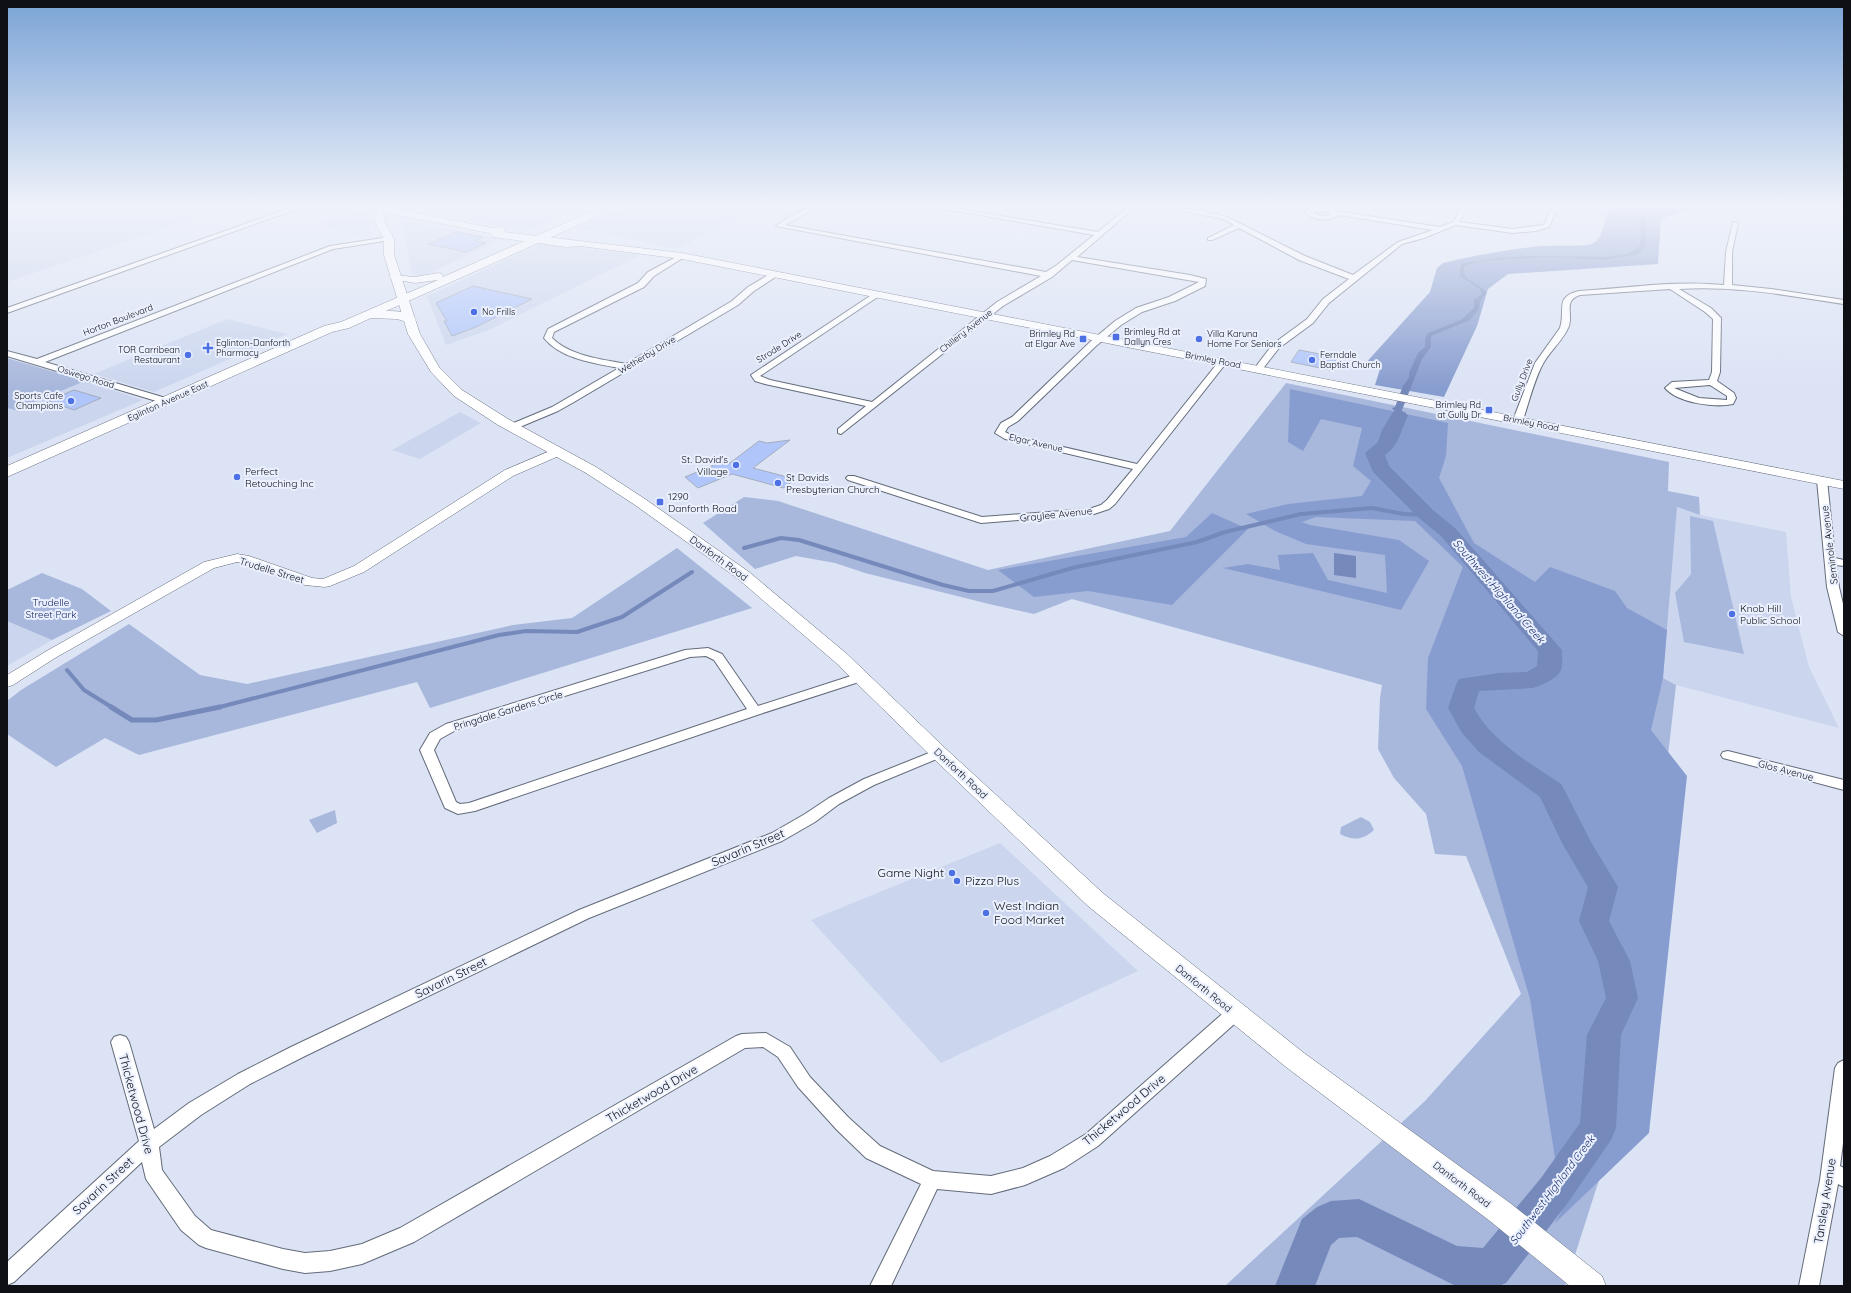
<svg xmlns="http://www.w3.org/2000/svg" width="1851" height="1293" viewBox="0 0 1851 1293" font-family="Quicksand,sans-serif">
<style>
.built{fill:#cbd6ee}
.green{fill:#a8b7dc}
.forest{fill:#889dcf}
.water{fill:#7589bb}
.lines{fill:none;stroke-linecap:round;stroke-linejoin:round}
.stream-far2{stroke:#7589bb;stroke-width:2.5}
.stream-far1{stroke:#7589bb;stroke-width:4}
.stream{stroke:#7589bb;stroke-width:5}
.river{fill:#7589bb;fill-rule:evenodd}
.building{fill:#b0c6fb;stroke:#a4acbc}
.minor-casing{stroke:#636a79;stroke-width:2}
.tertiary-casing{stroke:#636a79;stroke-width:1}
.secondary-casing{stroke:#636a79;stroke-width:1}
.primary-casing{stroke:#636a79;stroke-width:1}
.minor{fill:#fff;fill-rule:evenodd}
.tertiary{fill:#fff;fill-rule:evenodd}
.secondary{fill:#fff;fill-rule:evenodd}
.primary{fill:#fff;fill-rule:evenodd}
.poi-dot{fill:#4d71e5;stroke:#eaf0fe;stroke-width:1.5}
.labels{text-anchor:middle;stroke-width:4;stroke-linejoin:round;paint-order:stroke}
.far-poi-label{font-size:9px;fill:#0e1016;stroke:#eaf0fe;text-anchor:start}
.far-street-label{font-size:9px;fill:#0e1016;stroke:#eaf0fe}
.poi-label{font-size:10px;fill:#0e1016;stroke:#eaf0fe;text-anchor:start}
.street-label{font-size:10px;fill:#0e1016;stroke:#eaf0fe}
.park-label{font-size:10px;fill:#182966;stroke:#eaf0fe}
.water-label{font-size:11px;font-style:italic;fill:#1b2e6a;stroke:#eaf0fe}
.near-street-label{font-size:12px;fill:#0e1016;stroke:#eaf0fe}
.near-poi-label{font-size:12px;fill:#0e1016;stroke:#eaf0fe;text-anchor:start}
</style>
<rect width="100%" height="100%" fill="#dbe3f5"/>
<path class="built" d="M 7,207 L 228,207 L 7,282 Z
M 433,207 L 583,207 L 531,229 L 519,230 L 422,211 Z
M 624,207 L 759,207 L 677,249 L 577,228 Z
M 359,210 L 369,212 L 369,237 L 318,225 Z
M 402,222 L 416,222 L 503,239 L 421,277 L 412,274 Z
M 543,243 L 640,255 L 491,329 L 446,345 L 427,296 Z
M 227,319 L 287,334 L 154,392 L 94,374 Z
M 85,381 L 143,400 L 7,458 L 7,408 L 15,410 Z
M 460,412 L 481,423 L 420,459 L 392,450 Z
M 1677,507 L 1700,515 L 1786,532 L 1791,597 L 1809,667 L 1839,728 L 1676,685 L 1663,678 Z
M 7,621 L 52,640 L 7,666 Z
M 1000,843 L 1138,971 L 941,1063 L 811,920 Z"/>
<path class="green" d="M 7,358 L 85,381 L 15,410 L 7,408 Z
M 1286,383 L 1669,462 L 1668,491 L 1699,497 L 1700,515 L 1677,507 L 1663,678 L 1676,685 L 1662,808 L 1615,1130 L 1565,1286 L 1225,1286 L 1425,1101 L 1521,994 L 1466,856 L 1435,854 L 1426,814 L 1394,778 L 1378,749 L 1380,698 L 1382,685 L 1072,599 L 1034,614 L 989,604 L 865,573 L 835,563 L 796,556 L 755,569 L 703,523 L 744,497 L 778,501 L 988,570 L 1170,531 Z
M 1690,516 L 1713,521 L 1744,654 L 1684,642 L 1675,593 L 1691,574 Z
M 677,548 L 752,608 L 430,708 L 417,682 L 139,755 L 105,738 L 56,767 L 7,734 L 7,701 L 21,690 L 129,624 L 200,675 L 247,684 L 513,625 L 572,618 Z
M 42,573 L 82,589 L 111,611 L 52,640 L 7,621 L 7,590 Z
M 335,810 L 337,823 L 317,833 L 309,820 Z
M 1361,817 L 1370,822 L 1374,830 C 1363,840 1353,841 1340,834 L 1341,827 Z"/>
<path class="forest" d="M 1613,207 L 1844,207 L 1798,210 L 1729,208 L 1682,211 L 1661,219 L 1658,264 L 1508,274 L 1488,289 L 1477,326 L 1444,397 L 1375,385 L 1380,369 L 1364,365 L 1430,292 L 1437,268 L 1443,263 C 1476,255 1508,249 1542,246 C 1553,245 1582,247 1591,244 C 1608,238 1600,215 1613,207 Z
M 1290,389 L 1448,423 L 1446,456 L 1439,478 L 1474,543 L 1535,582 L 1550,567 L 1615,591 L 1627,608 L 1667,630 L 1663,678 L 1651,730 L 1687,776 L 1649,1133 L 1554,1224 L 1563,1209 L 1530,999 L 1462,766 L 1426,709 L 1428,658 L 1463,567 L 1415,521 L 1316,517 L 1302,522 L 1310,525 L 1399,540 L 1429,561 L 1401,610 L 1223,568 L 1248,564 L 1280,570 L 1278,555 L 1313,553 L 1328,580 L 1387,593 L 1385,555 L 1306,544 L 1275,531 L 1246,514 L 1288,504 L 1362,496 L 1371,481 L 1353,466 L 1362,428 L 1321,419 L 1303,451 L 1288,442 Z
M 1212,513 L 1248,529 L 1172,605 L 1088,591 L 1034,597 L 998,570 L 1186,537 Z"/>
<path class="water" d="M 1641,217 L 1646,220 L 1645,246 L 1642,251 L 1635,255 L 1602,260 L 1558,257 L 1507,259 L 1479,261 L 1464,267 L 1465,277 L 1487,292 L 1480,301 L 1479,309 L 1470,320 L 1431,336 L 1431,347 L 1422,359 L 1402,410 L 1404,419 L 1394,431 L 1387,445 L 1386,433 L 1393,423 L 1392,417 L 1395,412 L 1392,408 L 1395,407 L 1403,386 L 1409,378 L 1409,373 L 1418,353 L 1425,347 L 1425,339 L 1428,333 L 1461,320 L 1474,308 L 1474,300 L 1482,294 L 1480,289 L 1460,276 L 1460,267 L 1463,263 L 1498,258 L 1532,256 L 1607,257 L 1627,254 L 1640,246 L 1641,231 L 1639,220 Z
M 1334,553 L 1356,556 L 1356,578 L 1334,575 Z"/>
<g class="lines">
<path class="stream-far2" d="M 1644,217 L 1645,208 L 1647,207"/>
<path class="stream-far1" d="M 744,548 L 781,538 L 799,540 L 943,585 L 969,591 L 993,591 L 1072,568 L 1197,542 L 1225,532 L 1301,514 L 1372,508 L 1404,514 L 1427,515
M 67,670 L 84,690 L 113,708
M 216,708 L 499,635 L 526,631 L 577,632 L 622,617 L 692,572"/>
<path class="stream" d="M 111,707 L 132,720 L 156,720 L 220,707"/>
<path class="river" d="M 1399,411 L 1405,412 L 1408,416 C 1400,431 1400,445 1385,455 L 1389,466 L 1434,511 L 1455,528 L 1562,650 C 1562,656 1563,665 1561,670 C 1557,679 1542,685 1533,688 L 1479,691 L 1474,708 C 1493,743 1529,762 1561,784 L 1565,791 L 1591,842 L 1618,887 L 1609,921 L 1630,961 L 1638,998 L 1621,1035 L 1616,1128 L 1611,1140 L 1567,1204 L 1506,1283 L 1499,1286 L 1454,1285 L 1357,1237 L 1339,1238 L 1331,1245 L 1315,1286 L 1275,1286 L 1302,1219 L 1317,1207 L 1331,1201 L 1359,1199 L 1457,1246 L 1483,1248 L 1541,1178 L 1580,1123 L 1587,1035 L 1606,998 L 1598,961 L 1579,921 L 1588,887 L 1563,845 L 1540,797 L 1479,752 L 1462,733 L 1448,708 L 1456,685 L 1459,679 L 1499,673 L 1527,672 L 1537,666 L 1538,651 L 1441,536 L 1420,519 L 1373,472 L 1365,453 L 1378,442 L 1382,430 L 1393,412 Z"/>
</g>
<path class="building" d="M 457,232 L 483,237 L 475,241 L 486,243 L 466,252 L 428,244 Z
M 473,286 L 532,299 L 476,327 L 452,336 L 444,321 L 447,321 L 436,303 Z
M 1299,350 L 1325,355 L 1337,358 L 1330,370 L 1291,362 Z
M 74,390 L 101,398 L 74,410 L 48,401 Z
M 790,440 L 753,468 L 795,479 L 784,488 L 732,474 L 698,488 L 685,477 L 726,460 L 730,463 L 759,441 L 767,443 Z"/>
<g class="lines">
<g class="minor-casing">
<path id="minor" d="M 293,207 L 302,207 L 7,313 L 7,308 Z
M 809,207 L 817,207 L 785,225 L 1046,272 L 1057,265 L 1094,235 L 933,207 L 947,207 L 1098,232 L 1128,207 L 1135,207 L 1077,257 L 1190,275 L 1206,279 L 1205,286 L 1175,301 L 1142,312 L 1121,325 L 1096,346 L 1018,421 L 1008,427 L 1005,432 L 1011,435 L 1137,464 L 1220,360 L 1223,359 L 1227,362 L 1115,504 L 1109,509 L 1094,514 L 981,523 L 848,480 L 846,478 L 848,476 L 854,476 L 982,517 L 1089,509 L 1101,505 L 1107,500 L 1133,469 L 1005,439 L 995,433 L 1001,423 L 1012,417 L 1090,342 L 1115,321 L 1136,308 L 1169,297 L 1199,282 L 1072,260 L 1052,277 L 1003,306 L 841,434 L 838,433 L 838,429 L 866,406 L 765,384 L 755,381 L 751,375 L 876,292 L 880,294 L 879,296 L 760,376 L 770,380 L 872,402 L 997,302 L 1041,276 L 776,226 L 786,219 Z
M 1163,207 L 1200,210 L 1227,217 L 1305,256 L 1353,275 L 1398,242 L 1433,230 L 1339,215 C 1329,222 1313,221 1305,212 C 1311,206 1329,204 1336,211 L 1440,227 L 1453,222 L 1462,207 L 1468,207 L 1459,222 L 1513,229 L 1544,225 L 1552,207 L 1558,207 L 1549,227 L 1536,231 L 1513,233 L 1456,225 L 1424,238 L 1402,244 L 1329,303 L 1313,323 L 1279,348 L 1261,371 L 1258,372 L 1254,369 L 1273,344 L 1307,319 L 1323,299 L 1349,279 L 1299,260 L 1239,228 L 1212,240 L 1208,240 L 1208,238 L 1234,225 L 1223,219 ZM 1314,211 L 1329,212 L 1332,215 L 1321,216 L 1312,212 Z
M 1733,222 L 1738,223 L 1732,252 L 1732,285 L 1771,289 L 1844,300 L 1844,304 C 1790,296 1734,285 1679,289 L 1711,308 L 1721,318 L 1720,372 L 1717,381 L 1734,393 L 1736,398 L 1733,404 C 1715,408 1678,403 1665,388 L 1672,382 L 1709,380 L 1712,372 L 1713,319 L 1705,312 L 1670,289 L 1580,295 C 1563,301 1573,312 1569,326 C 1564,339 1551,350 1544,362 C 1535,377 1529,402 1523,420 L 1521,422 L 1515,422 L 1513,420 L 1535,363 L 1560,328 C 1566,309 1554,297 1579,291 C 1627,288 1677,280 1724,285 L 1726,252 ZM 1710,385 L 1727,396 L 1727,400 L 1699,398 L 1674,388 Z
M 389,237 L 391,238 L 391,240 L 333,249 L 45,362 L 169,399 L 169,403 L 163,403 L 7,356 L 7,351 L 37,359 L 330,246 Z
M 680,255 L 686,256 L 654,276 L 644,287 L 554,332 L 552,338 C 570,356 601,359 626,364 L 732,301 L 748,287 L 773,272 L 780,274 L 754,291 L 738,305 L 574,402 L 558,411 L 515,429 L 509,429 L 509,425 L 552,407 L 619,368 C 594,363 561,359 544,338 L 548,329 L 638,283 L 648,272 Z
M 1822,477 L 1827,480 L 1835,558 L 1844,560 L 1844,566 L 1836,565 L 1839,587 L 1844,608 L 1844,636 L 1838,632 L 1827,587 L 1817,480 Z
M 708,648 L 722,654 L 758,706 L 857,674 L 865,674 L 867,677 L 865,680 L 760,714 L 475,811 L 458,814 L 445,808 L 420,750 L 430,733 L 446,724 L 685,650 ZM 706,656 L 714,660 L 747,709 L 469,803 L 460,804 L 456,802 L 434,750 L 440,739 L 456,730 L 690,657 Z
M 939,749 L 944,750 L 946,753 L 944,756 L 874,785 L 839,804 L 815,822 L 782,841 L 589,918 L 303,1057 L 250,1084 L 201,1115 L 159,1147 L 162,1170 L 195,1216 L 211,1230 L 283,1249 L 305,1253 L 330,1251 L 362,1244 L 400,1228 L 736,1036 L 742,1034 L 766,1033 L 790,1047 L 810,1077 L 849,1118 L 880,1146 L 933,1171 L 991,1176 L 1023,1168 L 1050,1156 L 1086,1134 L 1229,1008 L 1235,1006 L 1241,1008 L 1243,1013 L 1241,1018 L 1098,1146 L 1064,1168 L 1025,1185 L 991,1194 L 937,1189 L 891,1286 L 870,1286 L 921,1184 L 866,1158 L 837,1130 L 798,1087 L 778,1057 L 763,1047 L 745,1048 L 414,1242 L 362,1264 L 330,1271 L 305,1273 L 283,1269 L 206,1248 L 199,1245 L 181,1230 L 146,1179 L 142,1162 L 14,1282 L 7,1285 L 7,1262 L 139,1141 L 111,1042 L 114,1037 L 120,1035 L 126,1037 L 129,1042 L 154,1129 L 189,1103 L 238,1074 L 291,1047 L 579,910 L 772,833 L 805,814 L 829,798 L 864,779 Z
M 1728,751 L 1844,780 L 1844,790 L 1723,758 L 1721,755 L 1723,752 Z
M 1844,1060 L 1844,1136 L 1840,1166 L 1844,1168 L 1844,1187 L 1838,1184 L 1819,1286 L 1799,1286 L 1820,1180 L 1835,1068 L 1838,1063 Z"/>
</g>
<g class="tertiary-casing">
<path id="tertiary" d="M 557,448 L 561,449 L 563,452 L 561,455 L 513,476 L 364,572 L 330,586 L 325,587 L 305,585 L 242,563 L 237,562 L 214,568 L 55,658 L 13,685 L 7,687 L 7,675 L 45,652 L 204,562 L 237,554 L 249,556 L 312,578 L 323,579 L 354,566 L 505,470 Z"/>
</g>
<g class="secondary-casing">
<path id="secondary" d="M 370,207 L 387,207 L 492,228 L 502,227 L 507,230 L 504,232 L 682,253 L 1844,481 L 1844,489 L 682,259 L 580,246 L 567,247 L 494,237 L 489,233 L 383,212 L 385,222 L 394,239 L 394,255 L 420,334 L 439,367 L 462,390 L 508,419 L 596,467 L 645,499 L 749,572 L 847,654 L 946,749 L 1104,894 L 1304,1053 L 1510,1203 L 1602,1276 L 1606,1286 L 1570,1286 L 1490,1221 L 1286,1067 L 1088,906 L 932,757 L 835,662 L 737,578 L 635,505 L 586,473 L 498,425 L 454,396 L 431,372 L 408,334 L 384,255 L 384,239 L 375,222 L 374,210 Z"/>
</g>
<g class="primary-casing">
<path id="primary" d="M 593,207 L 601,207 L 601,215 L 386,311 C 395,311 410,311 416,319 L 414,322 L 410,323 L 397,319 L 371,318 L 349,328 L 332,332 L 7,477 L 7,466 L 324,326 L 341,322 L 438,280 L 415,283 L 392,279 L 390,277 L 392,275 L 415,277 L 438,273 L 442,274 L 443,277 L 592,211 Z"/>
</g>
<use href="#minor" class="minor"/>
<use href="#tertiary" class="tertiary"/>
<use href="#secondary" class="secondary"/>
<use href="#primary" class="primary"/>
</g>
<linearGradient id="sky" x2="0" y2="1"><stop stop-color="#7aa3d6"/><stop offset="0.53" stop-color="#eff2fa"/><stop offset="1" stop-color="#eff2fa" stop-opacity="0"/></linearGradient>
<rect width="1851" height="388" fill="url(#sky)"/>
<g class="poi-dot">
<circle cx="474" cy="312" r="4"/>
<rect x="1112" y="333" width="8" height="8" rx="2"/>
<rect x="1079" y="335" width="8" height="8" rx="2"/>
<circle cx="1199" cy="339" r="4"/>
<path d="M206 342h4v4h4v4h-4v4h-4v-4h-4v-4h4z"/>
<circle cx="188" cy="355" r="4"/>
<circle cx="1312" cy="360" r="4"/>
<circle cx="71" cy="401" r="4"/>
<rect x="1485" y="406" width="8" height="8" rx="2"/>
<circle cx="736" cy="465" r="4"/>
<circle cx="237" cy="477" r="4"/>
<circle cx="778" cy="483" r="4"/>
<rect x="656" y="498" width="8" height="8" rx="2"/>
<circle cx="1732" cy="614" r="4"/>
<circle cx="952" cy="873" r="4"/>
<circle cx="957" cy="881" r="4"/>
<circle cx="986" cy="913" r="4"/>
</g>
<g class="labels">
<g class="far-poi-label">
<text x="482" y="315">No Frills</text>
<text x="1124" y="335">Brimley Rd at<tspan x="1124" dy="10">Dallyn Cres</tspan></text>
<text x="1075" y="337" text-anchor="end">Brimley Rd<tspan x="1075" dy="10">at Elgar Ave</tspan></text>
<text x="1207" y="337">Villa Karuna<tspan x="1207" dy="10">Home For Seniors</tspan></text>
<text x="216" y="346">Eglinton-Danforth<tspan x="216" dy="10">Pharmacy</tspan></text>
<text x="180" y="353" text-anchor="end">TOR Carribean<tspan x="180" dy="10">Restaurant</tspan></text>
<text x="1320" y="358">Ferndale<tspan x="1320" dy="10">Baptist Church</tspan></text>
<text x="63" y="399" text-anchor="end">Sports Cafe<tspan x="63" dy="10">Champions</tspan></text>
<text x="1481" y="408" text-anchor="end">Brimley Rd<tspan x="1481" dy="10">at Gully Dr</tspan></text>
</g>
<g class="far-street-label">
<text transform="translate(118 320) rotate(-21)" y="3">Horton Boulevard</text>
<text transform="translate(966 331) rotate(-38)" y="3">Chillery Avenue</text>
<text transform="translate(779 347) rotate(-32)" y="3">Strode Drive</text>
<text transform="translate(647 355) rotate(-31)" y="3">Wetherby Drive</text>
<text transform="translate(1213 360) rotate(11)" y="3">Brimley Road</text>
<text transform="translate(86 377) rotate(17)" y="3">Oswego Road</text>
<text transform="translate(1522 380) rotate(-69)" y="3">Gully Drive</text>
<text transform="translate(168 401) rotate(-24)" y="3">Eglinton Avenue East</text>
<text transform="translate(1531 423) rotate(11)" y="3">Brimley Road</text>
<text transform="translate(1036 443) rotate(13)" y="3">Elgar Avenue</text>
</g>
<g class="poi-label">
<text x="728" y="463" text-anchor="end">St. David's<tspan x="728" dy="12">Village</tspan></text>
<text x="245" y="475">Perfect<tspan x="245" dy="12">Retouching Inc</tspan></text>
<text x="786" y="481">St Davids<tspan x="786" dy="12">Presbyterian Church</tspan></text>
<text x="668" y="500">1290<tspan x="668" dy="12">Danforth Road</tspan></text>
<text x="1740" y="612">Knob Hill<tspan x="1740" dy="12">Public School</tspan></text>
</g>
<g class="street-label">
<text transform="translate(1056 514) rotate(-6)" y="4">Graylee Avenue</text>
<text transform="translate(1829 545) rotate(-97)" y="4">Seminole Avenue</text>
<text transform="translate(719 558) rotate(36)" y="4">Danforth Road</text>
<text transform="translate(272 570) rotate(17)" y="4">Trudelle Street</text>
<text transform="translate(508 710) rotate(-17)" y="4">Pringdale Gardens Circle</text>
<text transform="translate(1786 770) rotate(15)" y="4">Glos Avenue</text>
<text transform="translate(961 773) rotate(43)" y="4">Danforth Road</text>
<text transform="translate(1204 988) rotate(39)" y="4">Danforth Road</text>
<text transform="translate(1462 1184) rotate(37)" y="4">Danforth Road</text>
</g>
<g class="park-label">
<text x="51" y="606">Trudelle<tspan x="51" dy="12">Street Park</tspan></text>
</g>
<g class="water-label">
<text transform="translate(1499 591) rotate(49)" y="4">Southwest Highland Creek</text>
<text transform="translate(1552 1190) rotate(-53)" y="4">Southwest Highland Creek</text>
</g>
<g class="near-street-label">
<text transform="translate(748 848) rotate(-23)" y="4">Savarin Street</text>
<text transform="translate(451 978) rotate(-26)" y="4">Savarin Street</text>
<text transform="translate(652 1094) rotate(-30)" y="4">Thicketwood Drive</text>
<text transform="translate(136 1104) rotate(75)" y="4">Thicketwood Drive</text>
<text transform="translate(1124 1110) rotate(-40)" y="4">Thicketwood Drive</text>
<text transform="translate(103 1186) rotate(-43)" y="4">Savarin Street</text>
<text transform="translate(1825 1201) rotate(-81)" y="4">Tansley Avenue</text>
</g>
<g class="near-poi-label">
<text x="944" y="877" text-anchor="end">Game Night</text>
<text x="965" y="885">Pizza Plus</text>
<text x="994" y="910">West Indian<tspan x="994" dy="14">Food Market</tspan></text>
</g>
</g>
<rect width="1851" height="1293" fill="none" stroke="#0e1016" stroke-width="16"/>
</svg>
